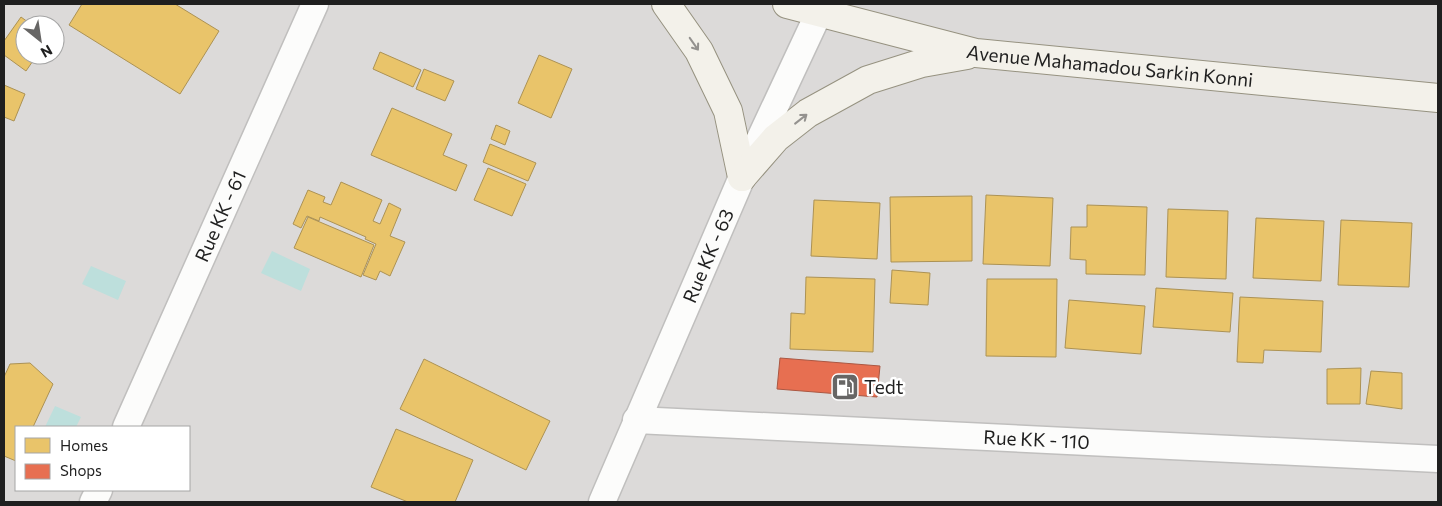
<svg xmlns="http://www.w3.org/2000/svg" width="1442" height="506" viewBox="0 0 1442 506" font-family="Commissioner,sans-serif">
<style>
.residential{fill:#dcdad9;fill-rule:evenodd}
.water{fill:#bddfdc}
.homes{fill:#e9c46a;stroke:#ac9254}
.shops{fill:#e76f51;stroke:#ab5742}
.lines{fill:none;stroke-linecap:round;stroke-linejoin:round}
.street-casing{stroke:#c0bfbe;stroke-width:29}
.secondary-casing{stroke:#969280;stroke-width:30}
.street{stroke:#fcfcfb;stroke-width:26}
.secondary{stroke:#f3f1ea;stroke-width:28}
.oneway{stroke:#94928f}
.labels{text-anchor:middle;stroke-width:5;stroke-linejoin:round;paint-order:stroke}
.street-label{font-size:19px;fill:#1f1f1f;stroke:#fff}
.poi-label{font-size:19px;fill:#1f1f1f;stroke:#fff;text-anchor:start}
</style>
<rect width="100%" height="100%" fill="#edeae7"/>
<path class="residential" d="M 4,4 L 1438,4 L 1438,502 L 4,502 ZM 25,25 L 55,25 L 55,55 L 25,55 ZM 16,427 L 189,427 L 189,490 L 16,490 Z"/>
<path class="water" d="M 272,251 L 310,269 L 301,291 L 261,273 Z
M 91,266 L 126,281 L 118,300 L 82,284 Z
M 55,406 L 81,417 L 76,427 L 45,427 Z"/>
<path class="homes" d="M 82,4 L 175,4 L 219,31 L 180,94 L 69,25 Z
M 21,17 L 32,25 L 25,25 L 25,55 L 37,55 L 26,71 L 4,55 L 4,41 Z
M 380,52 L 421,70 L 413,87 L 373,69 Z
M 539,55 L 572,69 L 551,118 L 518,103 Z
M 424,69 L 454,81 L 445,101 L 416,89 Z
M 4,85 L 25,94 L 14,121 L 4,117 Z
M 392,108 L 452,134 L 443,155 L 467,165 L 456,191 L 371,155 Z
M 496,125 L 510,131 L 505,145 L 491,139 Z
M 490,144 L 536,163 L 528,181 L 483,162 Z
M 488,168 L 526,184 L 512,216 L 474,200 Z
M 341,182 L 382,200 L 373,221 L 380,224 L 389,203 L 401,209 L 390,236 L 405,242 L 390,276 L 380,271 L 376,280 L 363,275 L 376,244 L 365,239 L 366,237 L 320,217 L 319,221 L 307,216 L 301,228 L 293,224 L 308,190 L 325,197 L 323,202 L 331,205 Z
M 986,195 L 1053,198 L 1050,266 L 983,264 Z
M 972,196 L 972,261 L 891,262 L 890,197 Z
M 814,200 L 880,203 L 877,259 L 811,256 Z
M 1087,205 L 1147,207 L 1145,275 L 1086,274 L 1086,260 L 1070,259 L 1071,227 L 1087,227 Z
M 1168,209 L 1228,211 L 1226,279 L 1166,277 Z
M 308,217 L 374,245 L 361,277 L 294,248 Z
M 1256,218 L 1324,221 L 1321,281 L 1253,278 Z
M 1341,220 L 1412,223 L 1409,287 L 1338,285 Z
M 892,270 L 930,273 L 928,305 L 890,303 Z
M 806,277 L 875,279 L 873,352 L 790,349 L 791,313 L 805,314 Z
M 987,279 L 1057,279 L 1056,357 L 986,356 Z
M 1156,288 L 1233,293 L 1230,332 L 1153,327 Z
M 1240,297 L 1323,301 L 1321,352 L 1264,350 L 1263,363 L 1237,362 Z
M 1069,300 L 1145,306 L 1141,354 L 1065,348 Z
M 424,359 L 550,421 L 526,470 L 400,409 Z
M 30,363 L 53,384 L 33,427 L 16,427 L 16,461 L 4,456 L 4,377 L 10,364 Z
M 1361,368 L 1360,404 L 1327,404 L 1327,369 Z
M 1371,371 L 1402,373 L 1402,409 L 1366,404 Z
M 396,429 L 473,460 L 455,502 L 408,502 L 371,487 Z"/>
<path class="shops" d="M 780,358 L 880,366 L 877,397 L 777,389 Z"/>
<g class="lines">
<g class="street-casing">
<g id="street">
<path id="s1" d="M 636,420 L 1438,459"/>
<path id="s2" d="M 126,427 L 315,4"/>
<path d="M 93,502 L 99,490"/>
<path id="s3" d="M 602,502 L 742,177 L 823,4"/>
</g>
</g>
<g class="secondary-casing">
<g id="secondary">
<path d="M 666,4 L 699,51 L 728,111 L 742,177"/>
<path id="s4" d="M 787,4 L 976,53 L 1438,98"/>
<path d="M 742,177 L 776,138 L 808,113 L 868,80 L 922,63 L 967,55"/>
</g>
</g>
<use href="#street" class="street"/>
<use href="#secondary" class="secondary"/>
</g>
<defs><path id="oneway-shaft" d="M-6 0H5M1.5-3L5.5 0L1.5 3" fill="none" stroke-width="1.6" stroke-linecap="round" stroke-linejoin="round" transform="scale(1.25)"/></defs>
<g class="oneway">
<use href="#oneway-shaft" transform="translate(694 44) rotate(55)"/>
<use href="#oneway-shaft" transform="translate(801 119) rotate(-38)"/>
</g>
<defs>
<g id="fuel-square" transform="scale(1.4375)"><rect x="-9" y="-9" width="18" height="18" rx="4" fill="#676665" stroke="#fff"/><path d="M-5.5-6h7V0h2V4h1.3V-2.5L3-4.5l.8-.8L6-3V5H2.5V1h-1V6h-7ZM-4.2-4.7v3.2H.2V-4.7Z" fill="#fff"/></g>
</defs>
<g fill-rule="evenodd">
<use href="#fuel-square" x="845" y="387"/>
</g>
<g class="labels">
<g class="street-label">
<text dy="7" stroke="none"><textPath href="#s4" startOffset="330">Avenue Mahamadou Sarkin Konni</textPath></text>
<text dy="7" stroke="none"><textPath href="#s2" startOffset="231">Rue KK - 61</textPath></text>
<text dy="7" stroke="none"><textPath href="#s3" startOffset="268">Rue KK - 63</textPath></text>
<text dy="7" stroke="none"><textPath href="#s1" startOffset="401">Rue KK - 110</textPath></text>
</g>
<g class="poi-label">
<text x="864" y="394">Tedt</text>
</g>
</g>
<rect width="1442" height="506" fill="none" stroke="#1f1f1f" stroke-width="10"/>
<rect x="15" y="426" width="175" height="65" fill="#ffffff" stroke="#a5a5a5"/>
<rect x="25" y="438" width="25" height="15" fill="#e9c46a" stroke="#a5a5a5"/>
<text x="60" y="451" font-size="15" fill="#1f1f1f">Homes</text>
<rect x="25" y="464" width="25" height="15" fill="#e76f51" stroke="#a5a5a5"/>
<text x="60" y="476" font-size="15" fill="#1f1f1f">Shops</text>
<g transform="translate(40 40) rotate(150)"><circle r="24" fill="#ffffff" stroke="#a5a5a5"/>
<path d="M0-4L9 19L0 12L-9 19Z" fill="#676665"/>
<text y="-8" font-size="14" font-weight="bold" text-anchor="middle" fill="#1f1f1f">N</text>
</g>
</svg>
